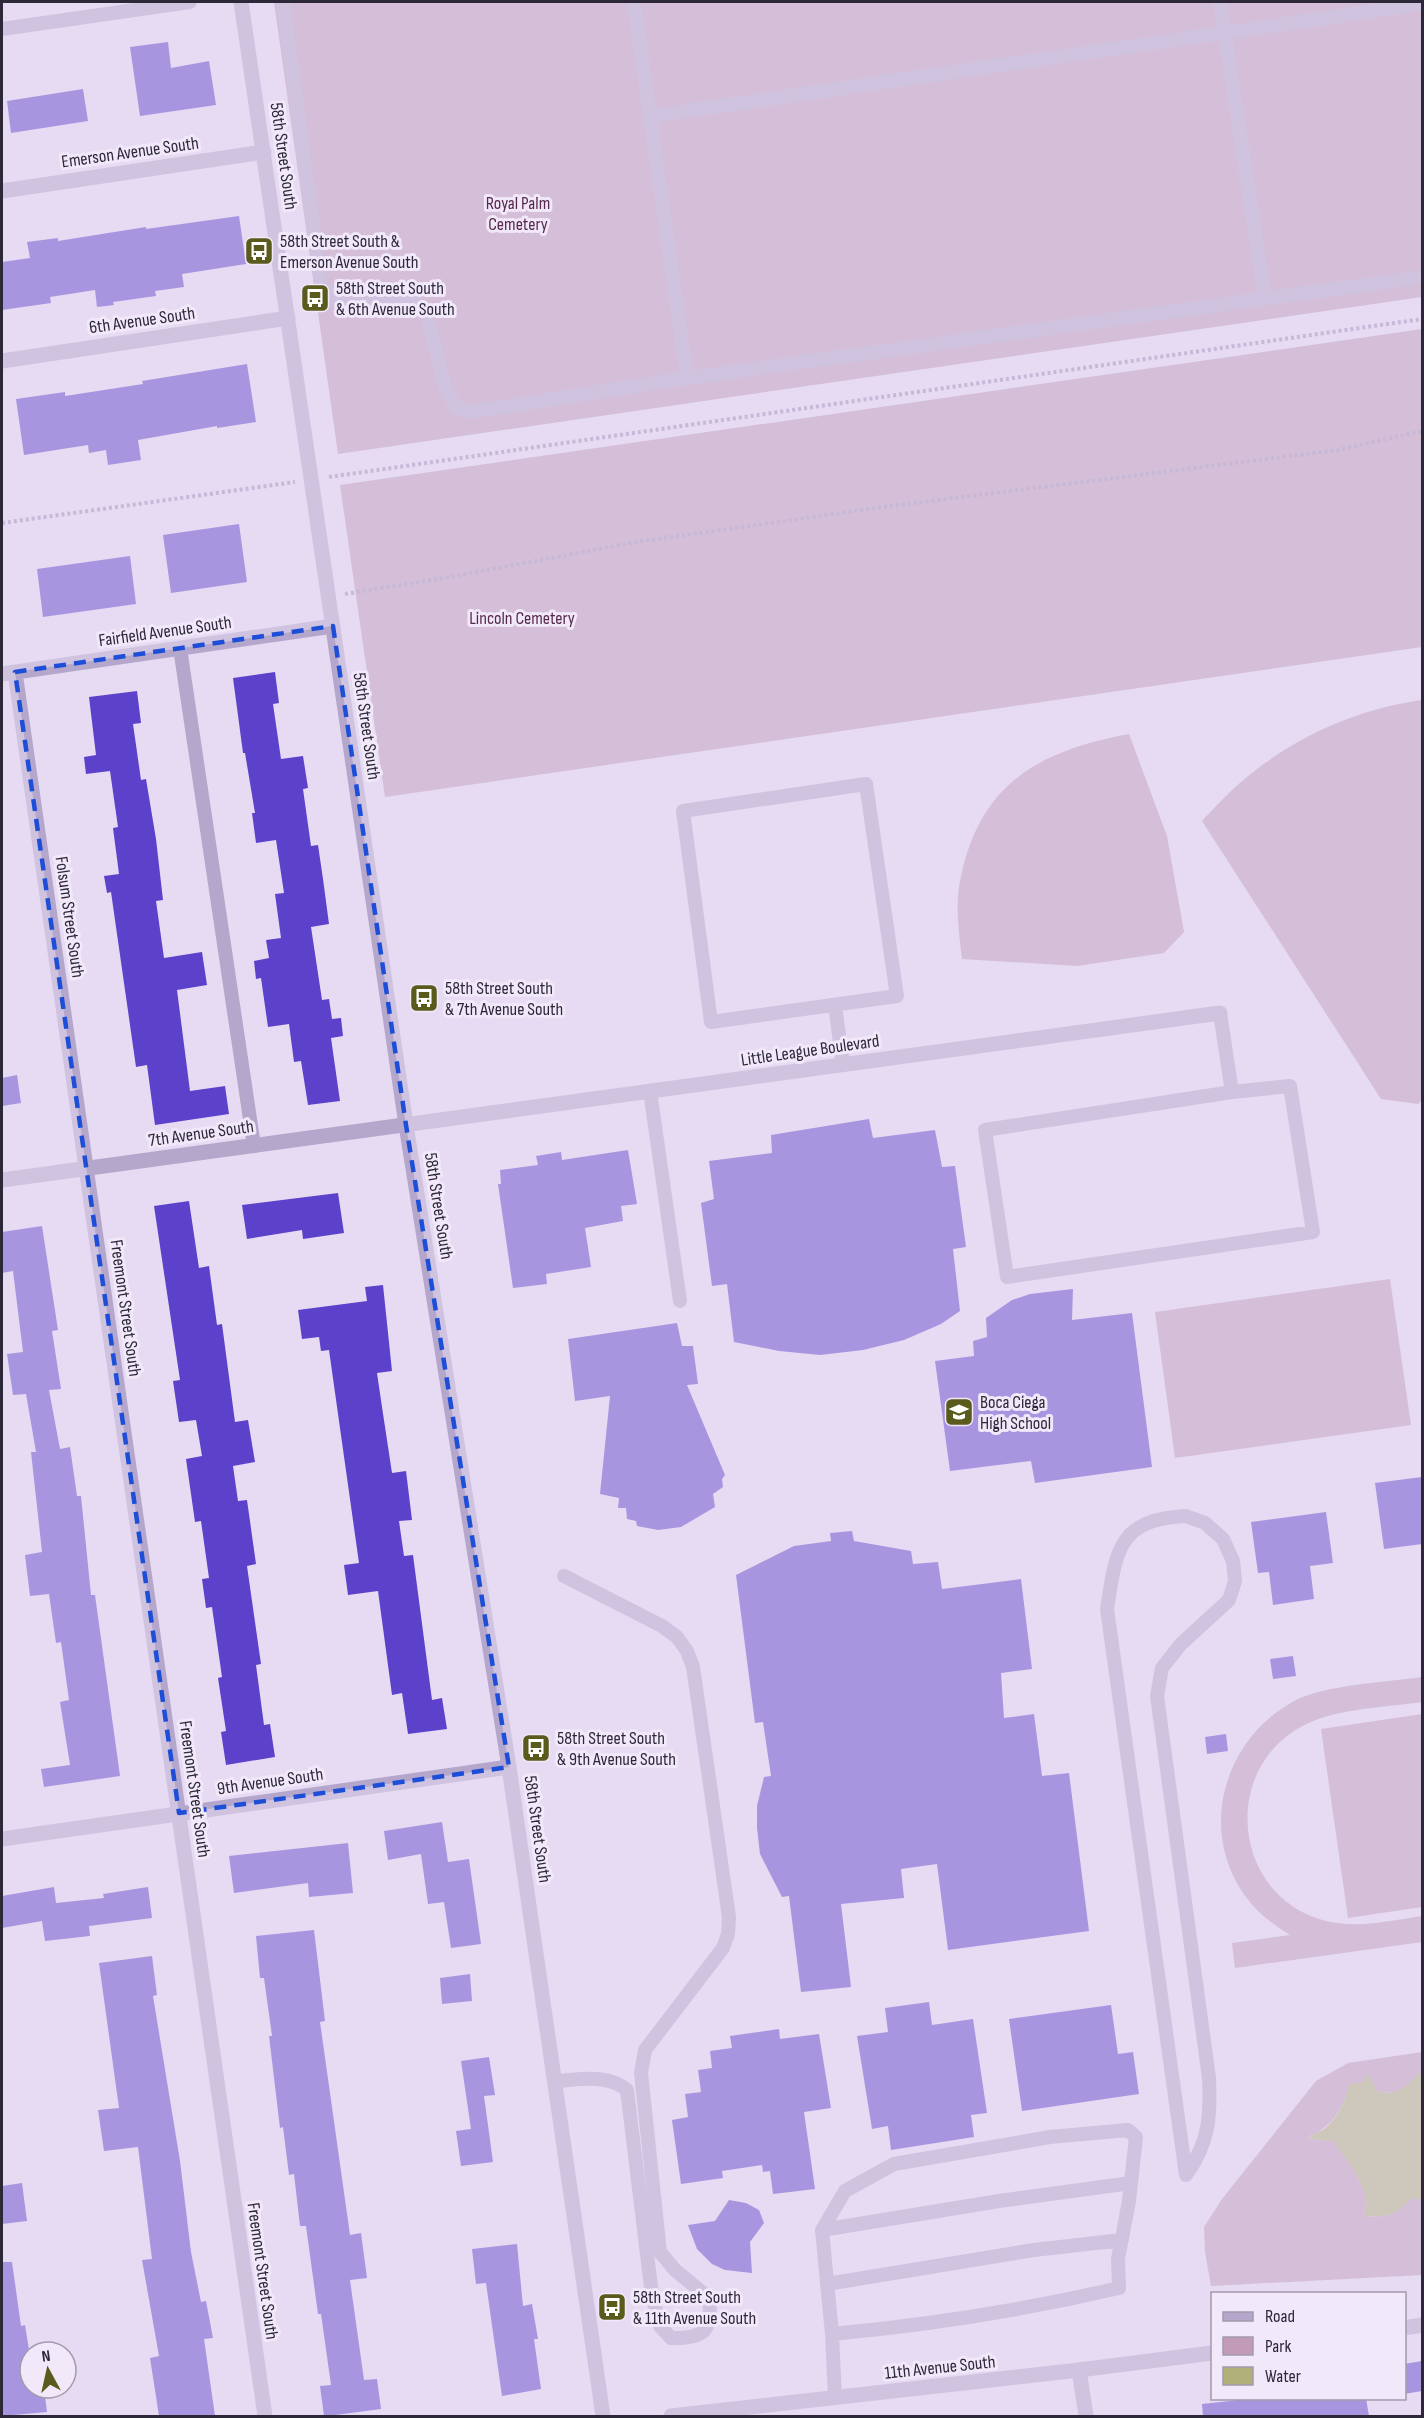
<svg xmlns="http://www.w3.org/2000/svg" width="1424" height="2418" viewBox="0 0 1424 2418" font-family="'Sofia Sans Condensed',sans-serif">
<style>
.green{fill:#c29bb7}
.water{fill:#b1b079}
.building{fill:#5c42ca}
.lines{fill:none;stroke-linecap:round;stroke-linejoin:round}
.path{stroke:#9f91b7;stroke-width:4;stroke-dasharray:3 3;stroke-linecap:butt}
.service{stroke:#b5a7cb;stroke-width:14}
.minor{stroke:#b5a7cb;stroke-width:15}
.tertiary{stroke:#b5a7cb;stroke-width:15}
.marked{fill:none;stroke:#1d4ed8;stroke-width:4.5;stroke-dasharray:12 8;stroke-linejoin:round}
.labels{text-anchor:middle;stroke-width:6;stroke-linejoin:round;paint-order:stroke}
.street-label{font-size:18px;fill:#2c2837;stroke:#f1e8fa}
.park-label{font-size:18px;fill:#572a49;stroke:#f1e8fa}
.poi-label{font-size:18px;fill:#2c2837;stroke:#f1e8fa;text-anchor:start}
</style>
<rect width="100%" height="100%" fill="#e6dbf3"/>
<path class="green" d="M 274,2 L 1422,2 L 1422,297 L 338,454 Z
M 1422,329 L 1422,647 L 385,797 L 340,485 Z
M 1422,700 L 1422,1100 L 1418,1104 L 1381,1099 L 1202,821 C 1214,808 1227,794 1241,782 C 1292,738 1356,709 1422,700 Z
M 1129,734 L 1167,836 L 1184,932 L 1164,953 L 1077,966 L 962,959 C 959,934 955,906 960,881 C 979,784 1038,751 1129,734 Z
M 1390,1279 L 1411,1425 L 1175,1458 L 1155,1312 Z
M 1422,1677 L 1422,1702 C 1383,1708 1328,1708 1294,1731 C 1222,1778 1236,1893 1319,1919 C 1353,1930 1388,1921 1422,1916 L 1422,1942 L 1235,1968 L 1232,1943 L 1290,1935 C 1278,1927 1267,1920 1257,1910 C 1194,1844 1218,1741 1296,1700 C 1326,1685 1387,1682 1422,1677 Z
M 1422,1714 L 1422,1907 L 1348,1918 L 1321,1729 Z
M 1422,2052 L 1422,2071 C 1409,2084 1395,2099 1376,2090 L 1369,2075 L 1364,2082 L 1349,2084 C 1344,2108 1333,2126 1310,2136 L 1309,2139 L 1333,2141 C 1346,2159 1360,2175 1366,2198 C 1368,2205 1363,2209 1365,2216 C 1385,2218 1397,2215 1411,2199 L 1422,2199 L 1422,2275 L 1211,2286 L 1205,2252 L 1204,2227 L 1222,2199 L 1316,2081 L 1348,2063 Z"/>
<path class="water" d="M 1422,2071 L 1422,2199 L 1411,2199 C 1397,2215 1385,2218 1365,2216 C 1363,2209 1368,2205 1366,2198 C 1360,2175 1346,2159 1333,2141 L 1309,2139 C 1312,2133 1318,2133 1324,2129 C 1339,2117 1345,2102 1349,2084 L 1364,2082 L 1366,2075 L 1369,2075 L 1376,2090 C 1395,2099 1409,2084 1422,2071 Z"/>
<path class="building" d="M 168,42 L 171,68 L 209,61 L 216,105 L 140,116 L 130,47 Z
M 83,89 L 88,121 L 11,133 L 7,101 Z
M 239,216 L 246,264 L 182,274 L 184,287 L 155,291 L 156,296 L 113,302 L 114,305 L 97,307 L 95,290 L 50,297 L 51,303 L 2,310 L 2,262 L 30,258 L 27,242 L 58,238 L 58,241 L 146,227 L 146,229 Z
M 247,364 L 256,422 L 217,428 L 217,426 L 138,440 L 141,460 L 108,465 L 106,450 L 89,453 L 88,445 L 24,455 L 16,399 L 65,392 L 65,396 L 143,384 L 142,381 Z
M 239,524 L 247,582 L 171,593 L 163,535 Z
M 130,556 L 136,604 L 43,617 L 37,569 Z
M 275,672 L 279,703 L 273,704 L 281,759 L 303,756 L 308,788 L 303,789 L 311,846 L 318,845 L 323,879 L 329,924 L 311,927 L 322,1000 L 329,999 L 332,1019 L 341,1018 L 343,1036 L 331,1038 L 340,1101 L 308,1105 L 301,1061 L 294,1062 L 289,1024 L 268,1027 L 261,978 L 256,979 L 254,961 L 269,958 L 266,940 L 281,938 L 275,894 L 284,893 L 276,840 L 256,843 L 252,813 L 255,813 L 245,753 L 243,753 L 233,678 Z
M 137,691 L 141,723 L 133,724 L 141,780 L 146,779 L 156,839 L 163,900 L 156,901 L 164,958 L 202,952 L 207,985 L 177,990 L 190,1091 L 225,1086 L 229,1114 L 155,1125 L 147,1065 L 136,1067 L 111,892 L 107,893 L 104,876 L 119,874 L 113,828 L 118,827 L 110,771 L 86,774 L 84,757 L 96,755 L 89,697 Z
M 17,1075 L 21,1103 L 2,1106 L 2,1078 Z
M 869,1119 L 873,1138 L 935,1130 L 942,1167 L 955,1166 L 966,1247 L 953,1249 L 960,1311 L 941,1324 L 904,1340 L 863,1350 L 820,1355 L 779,1351 L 734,1342 L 727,1284 L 712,1286 L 701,1203 L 714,1199 L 709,1161 L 772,1153 L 771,1135 Z
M 628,1150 L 637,1204 L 621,1206 L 623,1221 L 585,1228 L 591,1267 L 546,1274 L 547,1284 L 513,1288 L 498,1184 L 501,1184 L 500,1170 L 538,1165 L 536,1156 L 561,1152 L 562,1160 Z
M 338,1193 L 344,1233 L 303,1239 L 302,1230 L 247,1239 L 242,1205 Z
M 189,1201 L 199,1268 L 209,1266 L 217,1325 L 222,1324 L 235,1422 L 248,1420 L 255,1462 L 233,1466 L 238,1501 L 247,1500 L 256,1564 L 247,1566 L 261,1664 L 256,1665 L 264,1725 L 270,1724 L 275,1757 L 226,1765 L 221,1732 L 226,1731 L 218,1678 L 222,1677 L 212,1607 L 206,1608 L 202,1579 L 209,1578 L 201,1521 L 195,1522 L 186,1459 L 202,1456 L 196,1420 L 179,1422 L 173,1381 L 180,1380 L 154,1206 Z
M 42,1226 L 58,1330 L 52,1331 L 61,1389 L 49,1390 L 60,1449 L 70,1447 L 77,1496 L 81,1496 L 91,1595 L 95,1595 L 120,1776 L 44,1787 L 41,1769 L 70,1765 L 60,1702 L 69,1700 L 61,1642 L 56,1643 L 49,1594 L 30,1596 L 25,1555 L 42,1552 L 31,1452 L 36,1452 L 26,1394 L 13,1395 L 7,1354 L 23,1352 L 13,1271 L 2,1273 L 2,1232 Z
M 383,1285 L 392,1371 L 377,1373 L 382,1407 L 392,1473 L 406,1471 L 412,1520 L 399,1521 L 404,1556 L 413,1555 L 432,1700 L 442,1698 L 447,1729 L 408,1734 L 402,1693 L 392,1695 L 378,1591 L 348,1595 L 344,1565 L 359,1563 L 329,1350 L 321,1351 L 319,1337 L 302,1339 L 298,1310 L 367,1301 L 365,1287 Z
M 1073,1289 L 1072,1320 L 1132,1313 L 1152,1467 L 1035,1483 L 1031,1461 L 950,1471 L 935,1361 L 974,1356 L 973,1341 L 987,1337 L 986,1318 L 1012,1300 L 1030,1294 Z
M 677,1323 L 682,1346 L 693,1346 L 698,1384 L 687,1385 L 725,1475 L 722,1479 L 723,1487 L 713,1494 L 715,1507 L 681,1527 L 658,1530 L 637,1526 L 636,1521 L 627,1519 L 626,1508 L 618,1508 L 619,1498 L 600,1494 L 610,1396 L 575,1401 L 568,1339 Z
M 1422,1477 L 1422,1544 L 1384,1549 L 1375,1483 Z
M 1326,1512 L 1333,1563 L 1310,1566 L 1314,1599 L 1273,1605 L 1269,1572 L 1258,1573 L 1251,1522 Z
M 852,1531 L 854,1541 L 911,1551 L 913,1564 L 938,1562 L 942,1589 L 1021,1579 L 1032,1669 L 1001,1673 L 1004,1718 L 1034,1714 L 1042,1776 L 1069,1773 L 1089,1931 L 948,1950 L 937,1864 L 901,1869 L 904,1898 L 841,1904 L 851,1987 L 801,1992 L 789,1896 L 782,1897 L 760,1854 L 757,1828 L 757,1806 L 764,1777 L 771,1776 L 763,1722 L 755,1723 L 736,1575 L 794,1546 L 831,1541 L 830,1533 Z
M 1293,1656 L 1296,1676 L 1273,1679 L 1270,1659 Z
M 1226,1734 L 1228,1751 L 1207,1754 L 1205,1737 Z
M 442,1822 L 448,1862 L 469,1859 L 481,1944 L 451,1948 L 444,1902 L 428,1904 L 421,1854 L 388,1860 L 384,1831 Z
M 348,1843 L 353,1893 L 309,1897 L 308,1883 L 234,1893 L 229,1856 Z
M 54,1887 L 56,1903 L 104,1898 L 103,1894 L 148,1887 L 152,1918 L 89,1926 L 90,1936 L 45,1941 L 42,1921 L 2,1928 L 2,1896 Z
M 314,1930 L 325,2021 L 320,2022 L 350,2235 L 361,2233 L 367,2278 L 350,2280 L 364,2380 L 377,2379 L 381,2409 L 328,2416 L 324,2416 L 320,2386 L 331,2385 L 321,2314 L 318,2314 L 306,2226 L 300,2226 L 294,2174 L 289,2175 L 283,2127 L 280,2128 L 269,2036 L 272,2036 L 264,1978 L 260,1978 L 256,1936 Z
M 152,1956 L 157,1995 L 153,1996 L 180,2161 L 191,2252 L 201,2302 L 206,2301 L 213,2338 L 204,2339 L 215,2416 L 159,2416 L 150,2358 L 159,2356 L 142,2260 L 152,2259 L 138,2147 L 104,2151 L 98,2110 L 119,2108 L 99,1963 Z
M 470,1974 L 472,2001 L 442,2004 L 440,1978 Z
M 929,2002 L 932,2025 L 973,2019 L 987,2113 L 971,2115 L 974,2137 L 891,2150 L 888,2126 L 872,2129 L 857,2036 L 888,2032 L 885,2008 Z
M 1111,2005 L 1118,2054 L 1133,2052 L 1139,2094 L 1022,2111 L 1009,2019 Z
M 779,2029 L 780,2039 L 819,2034 L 831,2108 L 804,2112 L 815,2189 L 773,2194 L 770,2171 L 763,2172 L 762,2165 L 722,2171 L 723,2178 L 681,2184 L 672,2120 L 688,2117 L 685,2094 L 701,2092 L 698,2070 L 712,2068 L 710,2051 L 732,2048 L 730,2036 Z
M 489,2057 L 495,2095 L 484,2096 L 493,2162 L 461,2166 L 456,2131 L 471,2129 L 461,2061 Z
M 22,2183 L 27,2221 L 2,2224 L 2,2186 Z
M 729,2200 L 746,2203 L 759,2210 L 764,2223 L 750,2242 L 752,2273 L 725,2270 L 712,2264 L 697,2249 L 688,2225 L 715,2221 Z
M 517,2244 L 523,2306 L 532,2304 L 538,2339 L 534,2339 L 541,2389 L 502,2396 L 486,2283 L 476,2284 L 472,2249 Z
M 2,2262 L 12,2262 L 21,2326 L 25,2325 L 30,2356 L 30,2388 L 44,2388 L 47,2412 L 2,2416 Z
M 1422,2361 L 1422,2391 L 1404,2394 L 1404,2364 Z
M 1258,2398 L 1366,2398 L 1369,2416 L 1203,2416 L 1202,2404 Z"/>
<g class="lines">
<path class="path" d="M 329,477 L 1422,319
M 2,523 L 295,482
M 345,594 L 455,576 L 642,541 L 891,506 L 1338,450 L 1422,431"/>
<path class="service" d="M 283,2 L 321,285 L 343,306 L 396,301 L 416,303 L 427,315 L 445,387 L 457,408 L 471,412 L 687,378 L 1422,277
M 634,2 L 687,378
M 1220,2 L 1265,298
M 2,29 L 190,2
M 651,116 L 1422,4
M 180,648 L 254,1146
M 866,784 L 897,996 L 711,1022 L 683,811 Z
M 835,1005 L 843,1065
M 1220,1013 L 1232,1092 L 1290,1086 L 1313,1232 L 1007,1277 L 985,1130 L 1232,1092
M 650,1091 L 680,1301
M 1186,1516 L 1205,1523 L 1223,1539 L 1233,1561 L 1235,1581 L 1229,1600 L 1181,1644 L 1162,1668 L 1157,1696 L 1209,2078 C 1211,2116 1209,2143 1186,2175 L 1107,1609 C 1116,1551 1118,1519 1186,1516 Z
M 554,2081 C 579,2080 607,2073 627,2090 L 652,2295 L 660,2326 L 671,2338 C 704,2339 713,2331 709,2298 L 675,2270 L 660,2252 L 641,2073 L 645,2050 L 723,1948 L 728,1934 L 729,1917 L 693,1667 L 687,1651 L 677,1637 L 662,1626 L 564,1576
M 822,2230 L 999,2201 L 1131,2183
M 827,2284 L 1034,2250 L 1122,2240
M 832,2334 C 928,2325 1025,2310 1119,2288 L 1118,2259 L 1129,2201 L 1136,2137 L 1128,2130 L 1050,2137 L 894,2164 L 845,2191 L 822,2230 L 832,2334 L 835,2398"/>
<path class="minor" d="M 2,191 L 264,152
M 2,361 L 288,318
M 15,672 L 265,2416
M 2,674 L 333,626
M 2,1180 L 1220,1013
M 2,1839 L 509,1767
M 1079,2370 L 1086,2416"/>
<path class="tertiary" d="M 241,2 L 406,1125 L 509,1767 L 603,2416
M 1404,2328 L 1422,2325
M 671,2416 L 1079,2370 L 1212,2353"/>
</g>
<path d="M0 0H1424V2418H0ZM 333,626 L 406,1125 L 509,1767 L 179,1813 L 15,672 Z" fill="#e6dbf3" fill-opacity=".55" fill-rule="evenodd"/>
<path class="marked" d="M 333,626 L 406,1125 L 509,1767 L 179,1813 L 15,672 Z"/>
<defs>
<g id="bus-square" transform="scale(1.5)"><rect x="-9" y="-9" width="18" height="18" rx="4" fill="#5a5a1c" stroke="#f1e8fa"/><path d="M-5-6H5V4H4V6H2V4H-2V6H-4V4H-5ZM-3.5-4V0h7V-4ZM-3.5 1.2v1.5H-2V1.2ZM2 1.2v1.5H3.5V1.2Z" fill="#fff"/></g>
<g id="school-square" transform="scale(1.5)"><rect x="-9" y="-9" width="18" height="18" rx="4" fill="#5a5a1c" stroke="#f1e8fa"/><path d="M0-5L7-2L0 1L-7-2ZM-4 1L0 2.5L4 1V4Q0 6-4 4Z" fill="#fff"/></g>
</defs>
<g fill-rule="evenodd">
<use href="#bus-square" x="259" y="251"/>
<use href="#bus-square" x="315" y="298"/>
<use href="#bus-square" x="424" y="998"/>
<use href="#school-square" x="959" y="1412"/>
<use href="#bus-square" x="536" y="1748"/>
<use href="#bus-square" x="612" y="2307"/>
</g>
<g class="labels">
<g class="street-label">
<text transform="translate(130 152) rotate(-8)" y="6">Emerson Avenue South</text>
<text transform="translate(284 156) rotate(82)" y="6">58th Street South</text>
<text transform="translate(142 320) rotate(-8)" y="6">6th Avenue South</text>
<text transform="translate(165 631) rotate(-8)" y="6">Fairfield Avenue South</text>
<text transform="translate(367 726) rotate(82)" y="6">58th Street South</text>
<text transform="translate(70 917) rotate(82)" y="6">Folsum Street South</text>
<text transform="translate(810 1050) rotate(-8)" y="6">Little League Boulevard</text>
<text transform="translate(201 1133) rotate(-8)" y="6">7th Avenue South</text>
<text transform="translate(439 1206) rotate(81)" y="6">58th Street South</text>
<text transform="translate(126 1308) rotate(82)" y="6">Freemont Street South</text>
<text transform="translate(270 1781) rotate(-8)" y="6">9th Avenue South</text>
<text transform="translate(195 1789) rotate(82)" y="6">Freemont Street South</text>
<text transform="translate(538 1829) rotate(82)" y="6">58th Street South</text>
<text transform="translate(263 2271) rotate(82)" y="6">Freemont Street South</text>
<text transform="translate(940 2367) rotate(-6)" y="6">11th Avenue South</text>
</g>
<g class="park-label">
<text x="518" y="209">Royal Palm<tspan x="518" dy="21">Cemetery</tspan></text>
<text x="522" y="624">Lincoln Cemetery</text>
</g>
<g class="poi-label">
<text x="280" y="247">58th Street South &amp;<tspan x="280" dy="21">Emerson Avenue South</tspan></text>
<text x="336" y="294">58th Street South<tspan x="336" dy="21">&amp; 6th Avenue South</tspan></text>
<text x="445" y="994">58th Street South<tspan x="445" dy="21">&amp; 7th Avenue South</tspan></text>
<text x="980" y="1408">Boca Ciega<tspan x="980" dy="21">High School</tspan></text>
<text x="557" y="1744">58th Street South<tspan x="557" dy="21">&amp; 9th Avenue South</tspan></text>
<text x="633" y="2303">58th Street South<tspan x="633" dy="21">&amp; 11th Avenue South</tspan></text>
</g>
</g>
<rect width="1424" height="2418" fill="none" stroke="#2c2837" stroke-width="6"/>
<rect x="1211" y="2292" width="195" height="108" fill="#f1e8fa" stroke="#a29bac" stroke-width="1.5"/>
<rect x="1223" y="2312" width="30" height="9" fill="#b5a7cb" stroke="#a29bac" stroke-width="1.5"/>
<text x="1265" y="2322" font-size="18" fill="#2c2837">Road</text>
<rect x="1223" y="2337" width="30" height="18" fill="#c29bb7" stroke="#a29bac" stroke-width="1.5"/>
<text x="1265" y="2352" font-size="18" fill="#2c2837">Park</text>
<rect x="1223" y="2367" width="30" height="18" fill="#b1b079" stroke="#a29bac" stroke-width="1.5"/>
<text x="1265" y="2382" font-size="18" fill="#2c2837">Water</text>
<g transform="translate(48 2370) rotate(352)"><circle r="28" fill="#f1e8fa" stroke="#a29bac" stroke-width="1.5"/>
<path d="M0-4.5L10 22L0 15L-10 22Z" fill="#5a5a1c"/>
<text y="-9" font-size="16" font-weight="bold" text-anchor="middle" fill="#2c2837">N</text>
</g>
</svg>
